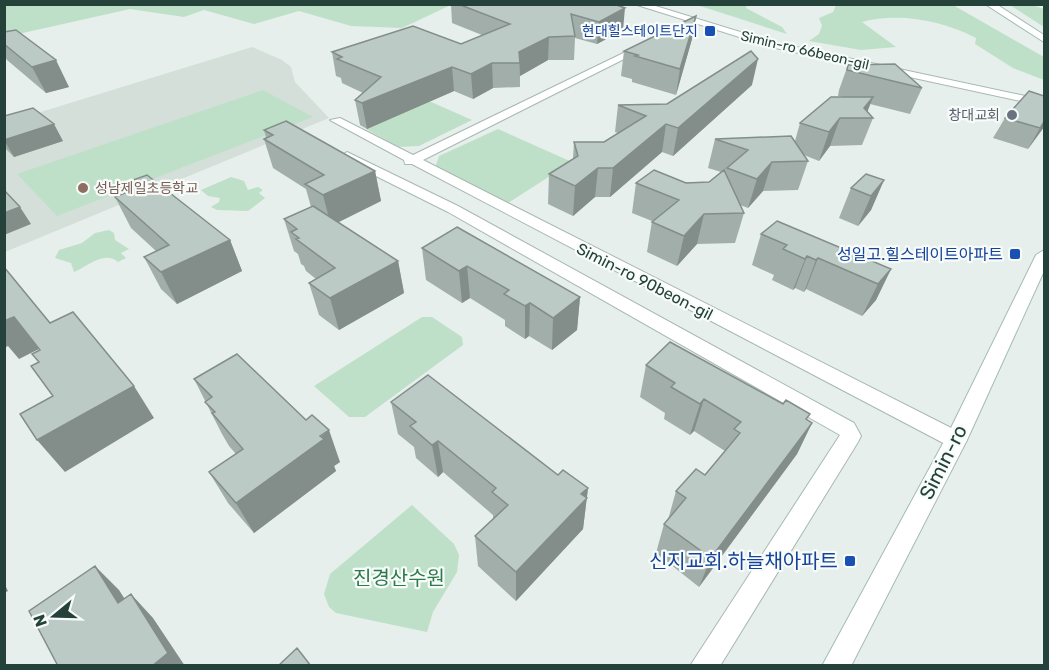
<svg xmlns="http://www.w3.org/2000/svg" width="1049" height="670" viewBox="0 0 1049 670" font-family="Rubik,'Noto Sans KR',sans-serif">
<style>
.built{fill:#d4dfda}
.green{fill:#bfe0c8}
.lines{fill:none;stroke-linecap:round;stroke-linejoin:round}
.street-casing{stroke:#a8b8b2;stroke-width:2}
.secondary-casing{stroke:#a4bbb3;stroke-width:2}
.street{fill:#fff;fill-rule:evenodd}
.secondary{fill:#fff;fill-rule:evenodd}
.wall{fill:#a1aea9}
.shaded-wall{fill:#838d89}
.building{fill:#bbcac4;stroke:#838d89;stroke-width:1.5}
.transit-dot{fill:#1a4fb4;stroke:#f7fbf9;stroke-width:2}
.worship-dot{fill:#6b7280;stroke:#f7fbf9;stroke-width:2}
.education-dot{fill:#8d6e63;stroke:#f7fbf9;stroke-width:2}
.labels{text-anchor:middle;stroke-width:4.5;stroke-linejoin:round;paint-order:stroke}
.far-transit-label{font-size:14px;fill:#164399;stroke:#f7fbf9;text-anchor:end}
.far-street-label{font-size:14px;fill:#24423a;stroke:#f7fbf9}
.far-worship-label{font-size:14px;fill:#5b616d;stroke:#f7fbf9;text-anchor:end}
.far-education-label{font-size:14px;fill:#785e54;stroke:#f7fbf9;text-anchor:start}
.transit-label{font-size:16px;fill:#164399;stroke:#f7fbf9;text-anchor:end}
.street-label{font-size:16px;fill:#24423a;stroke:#f7fbf9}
.near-street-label{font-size:20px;fill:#24423a;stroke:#f7fbf9}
.near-transit-label{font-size:20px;fill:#164399;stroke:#f7fbf9;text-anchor:end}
.near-park-label{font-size:20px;fill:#2d7a4b;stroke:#f7fbf9}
</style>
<rect width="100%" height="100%" fill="#e6efeb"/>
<path class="built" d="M 252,47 L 282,60 L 291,67 L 295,82 L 329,118 L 5,252 L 5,123 Z"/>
<path class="green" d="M 5,5 L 451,5 L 402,28 L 351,26 L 299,11 L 254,24 L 204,10 L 184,17 L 130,9 L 5,37 Z
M 697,5 L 747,5 L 746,8 L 782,27 L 787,34 Z
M 836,5 L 953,5 L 1044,57 L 1044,80 L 1013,68 L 975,44 L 976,38 C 943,21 900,12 862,22 L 896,47 L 861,50 L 809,41 L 819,34 L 822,26 L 819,18 L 833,12 Z
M 1010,5 L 1032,5 L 1044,9 L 1044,27 Z
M 263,90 L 313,117 L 57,216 L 17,174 Z
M 429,101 L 472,120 L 419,146 L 398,147 L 366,129 Z
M 498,129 L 572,162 L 508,203 L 435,168 L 439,156 Z
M 231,177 L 244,181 L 248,190 L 258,187 L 263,190 L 259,193 L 265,198 L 248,211 L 217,210 L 211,207 L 219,202 L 220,198 L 208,196 L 201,190 Z
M 109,230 L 114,233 L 115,240 L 129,249 L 121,253 L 126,258 L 118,262 C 105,250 88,266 74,272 L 71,263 L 55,258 L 59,250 L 82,243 L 95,233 Z
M 422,317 L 432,317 L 462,337 L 463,345 L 365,417 L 349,417 L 314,386 Z
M 412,505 L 454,544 L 459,555 L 457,572 L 433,612 L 427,632 L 336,613 L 329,607 L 324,594 L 330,574 Z"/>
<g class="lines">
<g class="street-casing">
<path id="street" d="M 634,4 L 649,4 L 773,42 L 1044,100 L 1044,106 L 771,47 Z
M 642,44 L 650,46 L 423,160 L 963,434 L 967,440 L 963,446 L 956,449 L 949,446 L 412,164 L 405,164 L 404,160 L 330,120 L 340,118 L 413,155 Z
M 347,152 L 458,206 L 854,423 L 861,436 L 858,442 L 720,666 L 690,666 L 840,435 L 448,212 L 342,159 L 341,156 Z"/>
</g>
<g class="secondary-casing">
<path id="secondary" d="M 985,4 L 996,4 L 1044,35 L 1044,42 Z
M 1044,250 L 1044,271 L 967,440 L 851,666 L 822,666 L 947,436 L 1036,255 Z"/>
</g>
<use href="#street" class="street"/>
<use href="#secondary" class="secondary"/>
</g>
<path class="wall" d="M 451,4 L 614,4 L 623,30 L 597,44 L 575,38 L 574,60 L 548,60 L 520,76 L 520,87 L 493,88 L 473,99 L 454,91 L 367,129 L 360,125 L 355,100 L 363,93 L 342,83 L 341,78 L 336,76 L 332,52 L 461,44 L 482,35 L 452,23 Z
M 4,32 L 69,87 L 46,93 L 7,60 L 4,56 Z
M 692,39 L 676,95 L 632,82 L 632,79 L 621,76 L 624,51 Z
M 848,65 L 922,88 L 910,114 L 870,104 L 867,112 L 873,118 L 862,145 L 830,146 L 819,161 L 804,155 L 808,161 L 798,190 L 763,191 L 748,208 L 740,205 L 744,213 L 735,243 L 697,244 L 677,266 L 647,252 L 652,221 L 632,213 L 636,183 L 709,182 L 721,172 L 708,168 L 715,139 L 795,141 L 800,123 L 844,97 L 838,96 L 839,90 Z
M 752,85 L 673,156 L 662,152 L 610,197 L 595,197 L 573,216 L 548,204 L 549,174 L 573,159 L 574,142 L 604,142 L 618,133 L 615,132 L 618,105 L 667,104 Z
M 4,116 L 63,141 L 14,157 L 4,147 Z
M 1005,118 L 1044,127 L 1028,149 L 993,138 Z
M 264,130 L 375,171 L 381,201 L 338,222 L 398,261 L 404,293 L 339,330 L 319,315 L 309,283 L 316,279 L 306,271 L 304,266 L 301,264 L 298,254 L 294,251 L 284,219 L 311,207 L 306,189 L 273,168 L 264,139 L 266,137 Z
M 884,180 L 871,210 L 858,226 L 839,218 L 851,188 Z
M 119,185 L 230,240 L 242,271 L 177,304 L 161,289 L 144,257 L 156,251 L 131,228 L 115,197 L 123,194 Z
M 761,234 L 891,269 L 876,300 L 862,316 L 806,289 L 804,292 L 795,288 L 793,290 L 772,280 L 774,275 L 752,265 Z
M 422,248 L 580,297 L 577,330 L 552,350 L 529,336 L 525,339 L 505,326 L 505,320 L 470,298 L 462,303 L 426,280 Z
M 646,365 L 807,420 L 812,423 L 797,454 L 699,587 L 656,553 L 664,524 L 668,520 L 676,491 L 705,475 L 725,451 L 694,431 L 690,435 L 664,419 L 665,413 L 640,397 Z
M 194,379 L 340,462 L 334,466 L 336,471 L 254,533 L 228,503 L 209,472 L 236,454 L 229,446 L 222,434 Z
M 391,402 L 588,488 L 583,529 L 516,601 L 478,566 L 475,536 L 493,519 L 493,515 L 443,472 L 438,477 L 416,458 L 414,447 L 398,434 Z"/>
<path class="shaded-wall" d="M 625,8 L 623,30 L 597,44 L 599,22 Z
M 696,16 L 692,39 L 676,95 L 680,69 Z
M 549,37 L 548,60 L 520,76 L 519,52 Z
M 758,59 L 752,85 L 673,156 L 678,128 Z
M 56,60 L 69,87 L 46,93 L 32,67 Z
M 492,63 L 493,88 L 473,99 L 471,74 Z
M 452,67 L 454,91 L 367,129 L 362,103 Z
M 873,97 L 865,118 L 864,108 Z
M 840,118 L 830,146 L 819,161 L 829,132 Z
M 1044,122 L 1044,127 L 1028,149 L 1040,128 Z
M 54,124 L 63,141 L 14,157 L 4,140 Z
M 666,124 L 662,152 L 610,197 L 613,168 Z
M 772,162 L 763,191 L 748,208 L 757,179 Z
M 598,168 L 595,197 L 573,216 L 575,186 Z
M 375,171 L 381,201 L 331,226 L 323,195 Z
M 884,180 L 871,210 L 858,226 L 871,196 Z
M 20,207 L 31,224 L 4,235 L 4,213 Z
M 704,214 L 697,244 L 677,266 L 684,236 Z
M 230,240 L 242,271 L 177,304 L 161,272 Z
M 807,256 L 795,288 L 793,290 L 805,259 Z
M 818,258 L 806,289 L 804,292 L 816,260 Z
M 398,261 L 404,293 L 339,330 L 330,298 Z
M 467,266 L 470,298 L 462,303 L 459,271 Z
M 891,269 L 876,300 L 862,316 L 878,284 Z
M 580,297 L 577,330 L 552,350 L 553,318 Z
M 530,303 L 529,336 L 525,339 L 525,306 Z
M 14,317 L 39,349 L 19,359 L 8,346 L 4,348 L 4,321 Z
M 134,386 L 154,418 L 65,472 L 37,440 Z
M 704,399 L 694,431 L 690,435 L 700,404 Z
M 812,423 L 797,454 L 699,587 L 711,558 Z
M 329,430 L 340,462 L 334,466 L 336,471 L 254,533 L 236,503 Z
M 438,441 L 443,472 L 438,477 L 432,445 Z
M 588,488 L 583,529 L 516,601 L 516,572 L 581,494 Z
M 95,566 L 119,590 L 142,626 L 118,603 Z
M 4,583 L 8,591 L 4,593 Z
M 131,594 L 153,618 L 185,666 L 152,666 Z"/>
<path class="building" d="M 458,4 L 614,4 L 625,8 L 599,22 L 571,14 L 575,36 L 549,37 L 519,52 L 520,63 L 492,63 L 471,74 L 452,67 L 362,103 L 355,100 L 381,77 L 337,59 L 342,57 L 332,52 L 413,26 L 461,44 L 510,24 Z
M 696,16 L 680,69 L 635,56 L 638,55 L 624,51 Z
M 16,30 L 56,60 L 32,67 L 4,44 L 4,32 Z
M 751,51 L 758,59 L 678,128 L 666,124 L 613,168 L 598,168 L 575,186 L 549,174 L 578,156 L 574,142 L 604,142 L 646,116 L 618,105 L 667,104 Z
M 895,64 L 922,88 L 847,70 L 848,65 Z
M 1029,91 L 1044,96 L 1044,122 L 1040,128 L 1005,118 Z
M 831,97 L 873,97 L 864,108 L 873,118 L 840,118 L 829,132 L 800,123 Z
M 33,108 L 54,124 L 4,140 L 4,116 Z
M 286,121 L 375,171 L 323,195 L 305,184 L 324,175 L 264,139 L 273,135 L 264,130 Z
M 791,136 L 808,161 L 772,162 L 757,179 L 727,168 L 748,150 L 715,139 Z
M 654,170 L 686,183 L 709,182 L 724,170 L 744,213 L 704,214 L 684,236 L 652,222 L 679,200 L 636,183 Z
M 866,174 L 884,180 L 871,196 L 851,188 Z
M 147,175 L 230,240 L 161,272 L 144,257 L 169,245 L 115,197 L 127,192 L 119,185 Z
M 4,190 L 20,207 L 4,213 Z
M 313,206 L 398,261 L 330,298 L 309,283 L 335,268 L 296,239 L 299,238 L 291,232 L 297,229 L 284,219 Z
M 777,221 L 891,269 L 878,284 L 818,258 L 816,260 L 807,256 L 805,259 L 783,249 L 787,245 L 761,234 Z
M 457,227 L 580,297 L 553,318 L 530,303 L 525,306 L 504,294 L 509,290 L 467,266 L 459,271 L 422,248 Z
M 4,267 L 50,323 L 73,312 L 134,386 L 37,440 L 20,414 L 53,396 L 31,366 L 39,362 L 32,354 L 40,350 L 14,317 L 4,321 Z
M 670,342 L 783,404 L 786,400 L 810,414 L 806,419 L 812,423 L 711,558 L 664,524 L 686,498 L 676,491 L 696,469 L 705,475 L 740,433 L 734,429 L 741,422 L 704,399 L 700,404 L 671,387 L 675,383 L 646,365 Z
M 237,354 L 306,420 L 312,415 L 329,430 L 320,436 L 324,439 L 236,503 L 209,472 L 243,449 L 212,413 L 215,412 L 205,402 L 212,397 L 194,379 Z
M 428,375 L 558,475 L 563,470 L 588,488 L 581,494 L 587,498 L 516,572 L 475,536 L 508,505 L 492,492 L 496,488 L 438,441 L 432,445 L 410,426 L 416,422 L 391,402 Z
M 95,566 L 118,603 L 131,594 L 168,653 L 152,666 L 58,666 L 29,611 Z
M 297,648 L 311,666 L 278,666 Z"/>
<g class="transit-dot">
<rect x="704" y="25" width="12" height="12" rx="3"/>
<rect x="1009" y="248" width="12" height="12" rx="3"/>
<rect x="844" y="555" width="12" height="12" rx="3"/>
</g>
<circle class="worship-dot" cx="1012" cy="115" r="6"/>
<circle class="education-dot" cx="83" cy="188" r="6"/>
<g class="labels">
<g class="far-transit-label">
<text x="698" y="36">현대힐스테이트단지</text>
</g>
<g class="far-street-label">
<text transform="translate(805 50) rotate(13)" y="5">Simin-ro 66beon-gil</text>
</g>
<g class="far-worship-label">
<text x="1000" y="120">창대교회</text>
</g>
<g class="far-education-label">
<text x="95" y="193">성남제일초등학교</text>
</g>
<g class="transit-label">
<text x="1003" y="260">성일고.힐스테이트아파트</text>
</g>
<g class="street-label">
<text transform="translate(645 281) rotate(27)" y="6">Simin-ro 90beon-gil</text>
</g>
<g class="near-street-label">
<text transform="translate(943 462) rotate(-63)" y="7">Simin-ro</text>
</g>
<g class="near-transit-label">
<text x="838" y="568">신지교회.하늘채아파트</text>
</g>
<g class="near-park-label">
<text x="399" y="585">진경산수원</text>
</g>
</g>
<rect width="1049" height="670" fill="none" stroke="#24423a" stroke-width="12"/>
<g transform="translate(54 616) rotate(251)" stroke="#f7fbf9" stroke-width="4.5" paint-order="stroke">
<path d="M0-4.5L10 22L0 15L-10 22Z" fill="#24423a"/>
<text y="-9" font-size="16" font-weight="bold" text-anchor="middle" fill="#24423a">N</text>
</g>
</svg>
